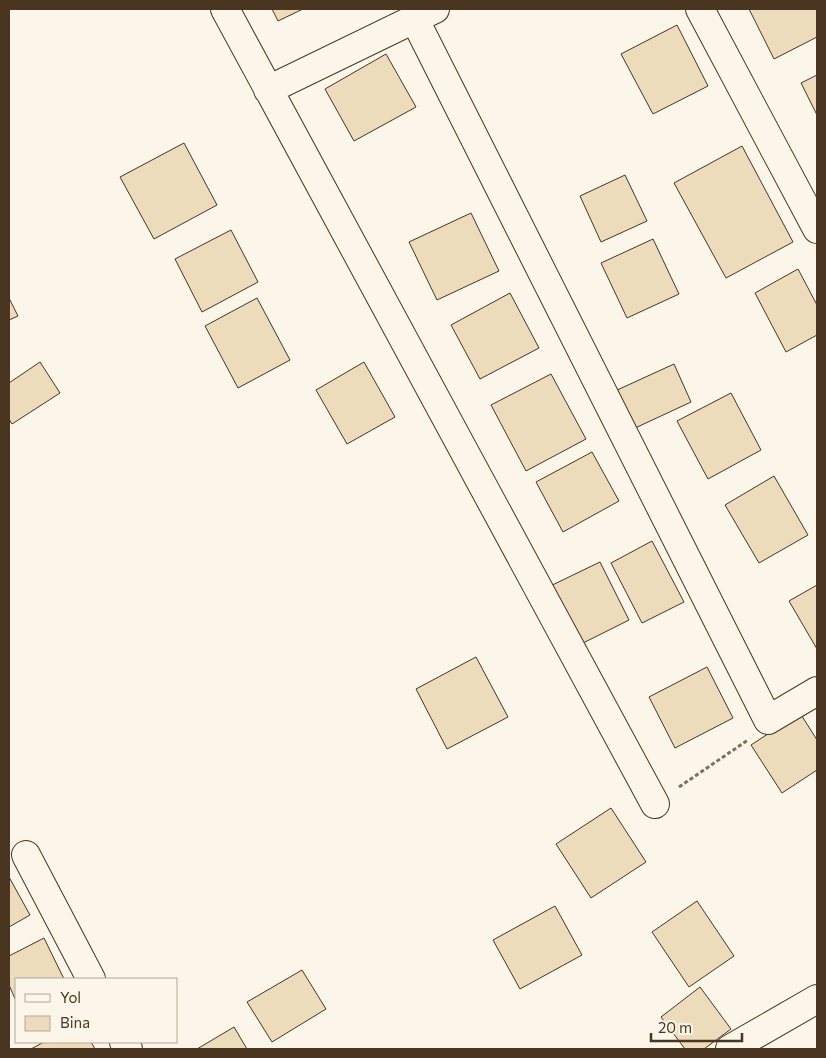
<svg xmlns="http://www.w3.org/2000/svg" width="826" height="1058" viewBox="0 0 826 1058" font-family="Commissioner,sans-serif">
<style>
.building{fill:#ecdcbc;stroke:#4a3520}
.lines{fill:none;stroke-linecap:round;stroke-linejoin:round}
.street-casing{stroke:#4a3520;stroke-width:30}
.path{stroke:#7f6f5c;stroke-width:3;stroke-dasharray:4 2.5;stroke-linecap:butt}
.street{stroke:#fbf6e9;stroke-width:28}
</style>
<rect width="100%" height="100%" fill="#fbf6e9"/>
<path class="building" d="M 272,9 L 303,9 L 278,21 Z
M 749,9 L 817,9 L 817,37 L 774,59 Z
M 677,25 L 708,86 L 653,114 L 621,54 Z
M 386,54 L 416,107 L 354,141 L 325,89 Z
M 817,75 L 817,115 L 801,83 Z
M 184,143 L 217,205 L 154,239 L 120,177 Z
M 742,146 L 793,242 L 726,278 L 674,183 Z
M 625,175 L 647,221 L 601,242 L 580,196 Z
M 471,213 L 499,271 L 437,300 L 409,242 Z
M 231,230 L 258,282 L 202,312 L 175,259 Z
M 653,239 L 679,294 L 627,318 L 601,263 Z
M 798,269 L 817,305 L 817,335 L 786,352 L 755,293 Z
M 510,293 L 539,348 L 480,379 L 451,325 Z
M 9,298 L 18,316 L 9,320 Z
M 257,298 L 290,360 L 238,388 L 205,326 Z
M 40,362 L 60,393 L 12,424 L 9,419 L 9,383 Z
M 364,362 L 395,417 L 347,444 L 316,390 Z
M 674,364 L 691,402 L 633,429 L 615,391 Z
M 551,374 L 586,439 L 526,471 L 491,405 Z
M 731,393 L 761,450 L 708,479 L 677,421 Z
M 592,452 L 619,501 L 563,532 L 536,482 Z
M 774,476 L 808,535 L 759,563 L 725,505 Z
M 652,541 L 684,602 L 642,623 L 611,563 Z
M 600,562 L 629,620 L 571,649 L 542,590 Z
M 817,585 L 817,649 L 789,601 Z
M 476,657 L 508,717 L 447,749 L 416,689 Z
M 707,667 L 733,718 L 675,748 L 649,697 Z
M 800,713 L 817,740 L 817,770 L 782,793 L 751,745 Z
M 611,808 L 646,862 L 591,898 L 556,844 Z
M 9,877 L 30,915 L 9,927 Z
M 697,901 L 734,956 L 689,987 L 652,932 Z
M 555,906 L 582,955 L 520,989 L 493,940 Z
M 44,938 L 64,979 L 16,979 L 16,1001 L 9,985 L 9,956 Z
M 302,970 L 326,1009 L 272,1042 L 247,1002 Z
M 700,987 L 731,1029 L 704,1049 L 685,1049 L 661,1017 Z
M 234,1027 L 247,1049 L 197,1049 Z
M 44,1042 L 91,1042 L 95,1049 L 31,1049 Z"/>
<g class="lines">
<g class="street-casing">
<path id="street" d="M 225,9 L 655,804
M 700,9 L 817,229
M 414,18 L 768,720 L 817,691
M 268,90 L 435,9
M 26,855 L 91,979
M 124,1042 L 128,1049
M 730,1049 L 817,999"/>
</g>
<path class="path" d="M 679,787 L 748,740"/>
<use href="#street" class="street"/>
</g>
<rect width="826" height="1058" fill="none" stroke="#4a3520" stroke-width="20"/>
<rect x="15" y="978" width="162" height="65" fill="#fbf6e9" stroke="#b4a999"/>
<rect x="25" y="994" width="25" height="8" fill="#fbf6e9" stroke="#b4a999"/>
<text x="60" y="1003" font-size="15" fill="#4a3520">Yol</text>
<rect x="25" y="1016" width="25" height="15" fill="#ecdcbc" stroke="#b4a999"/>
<text x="60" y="1028" font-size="15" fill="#4a3520">Bina</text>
<path d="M651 1033v8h91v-8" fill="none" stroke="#4a3520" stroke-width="2.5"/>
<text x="658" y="1033" font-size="15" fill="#4a3520" stroke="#fbf6e9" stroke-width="4" paint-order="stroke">20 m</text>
</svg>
